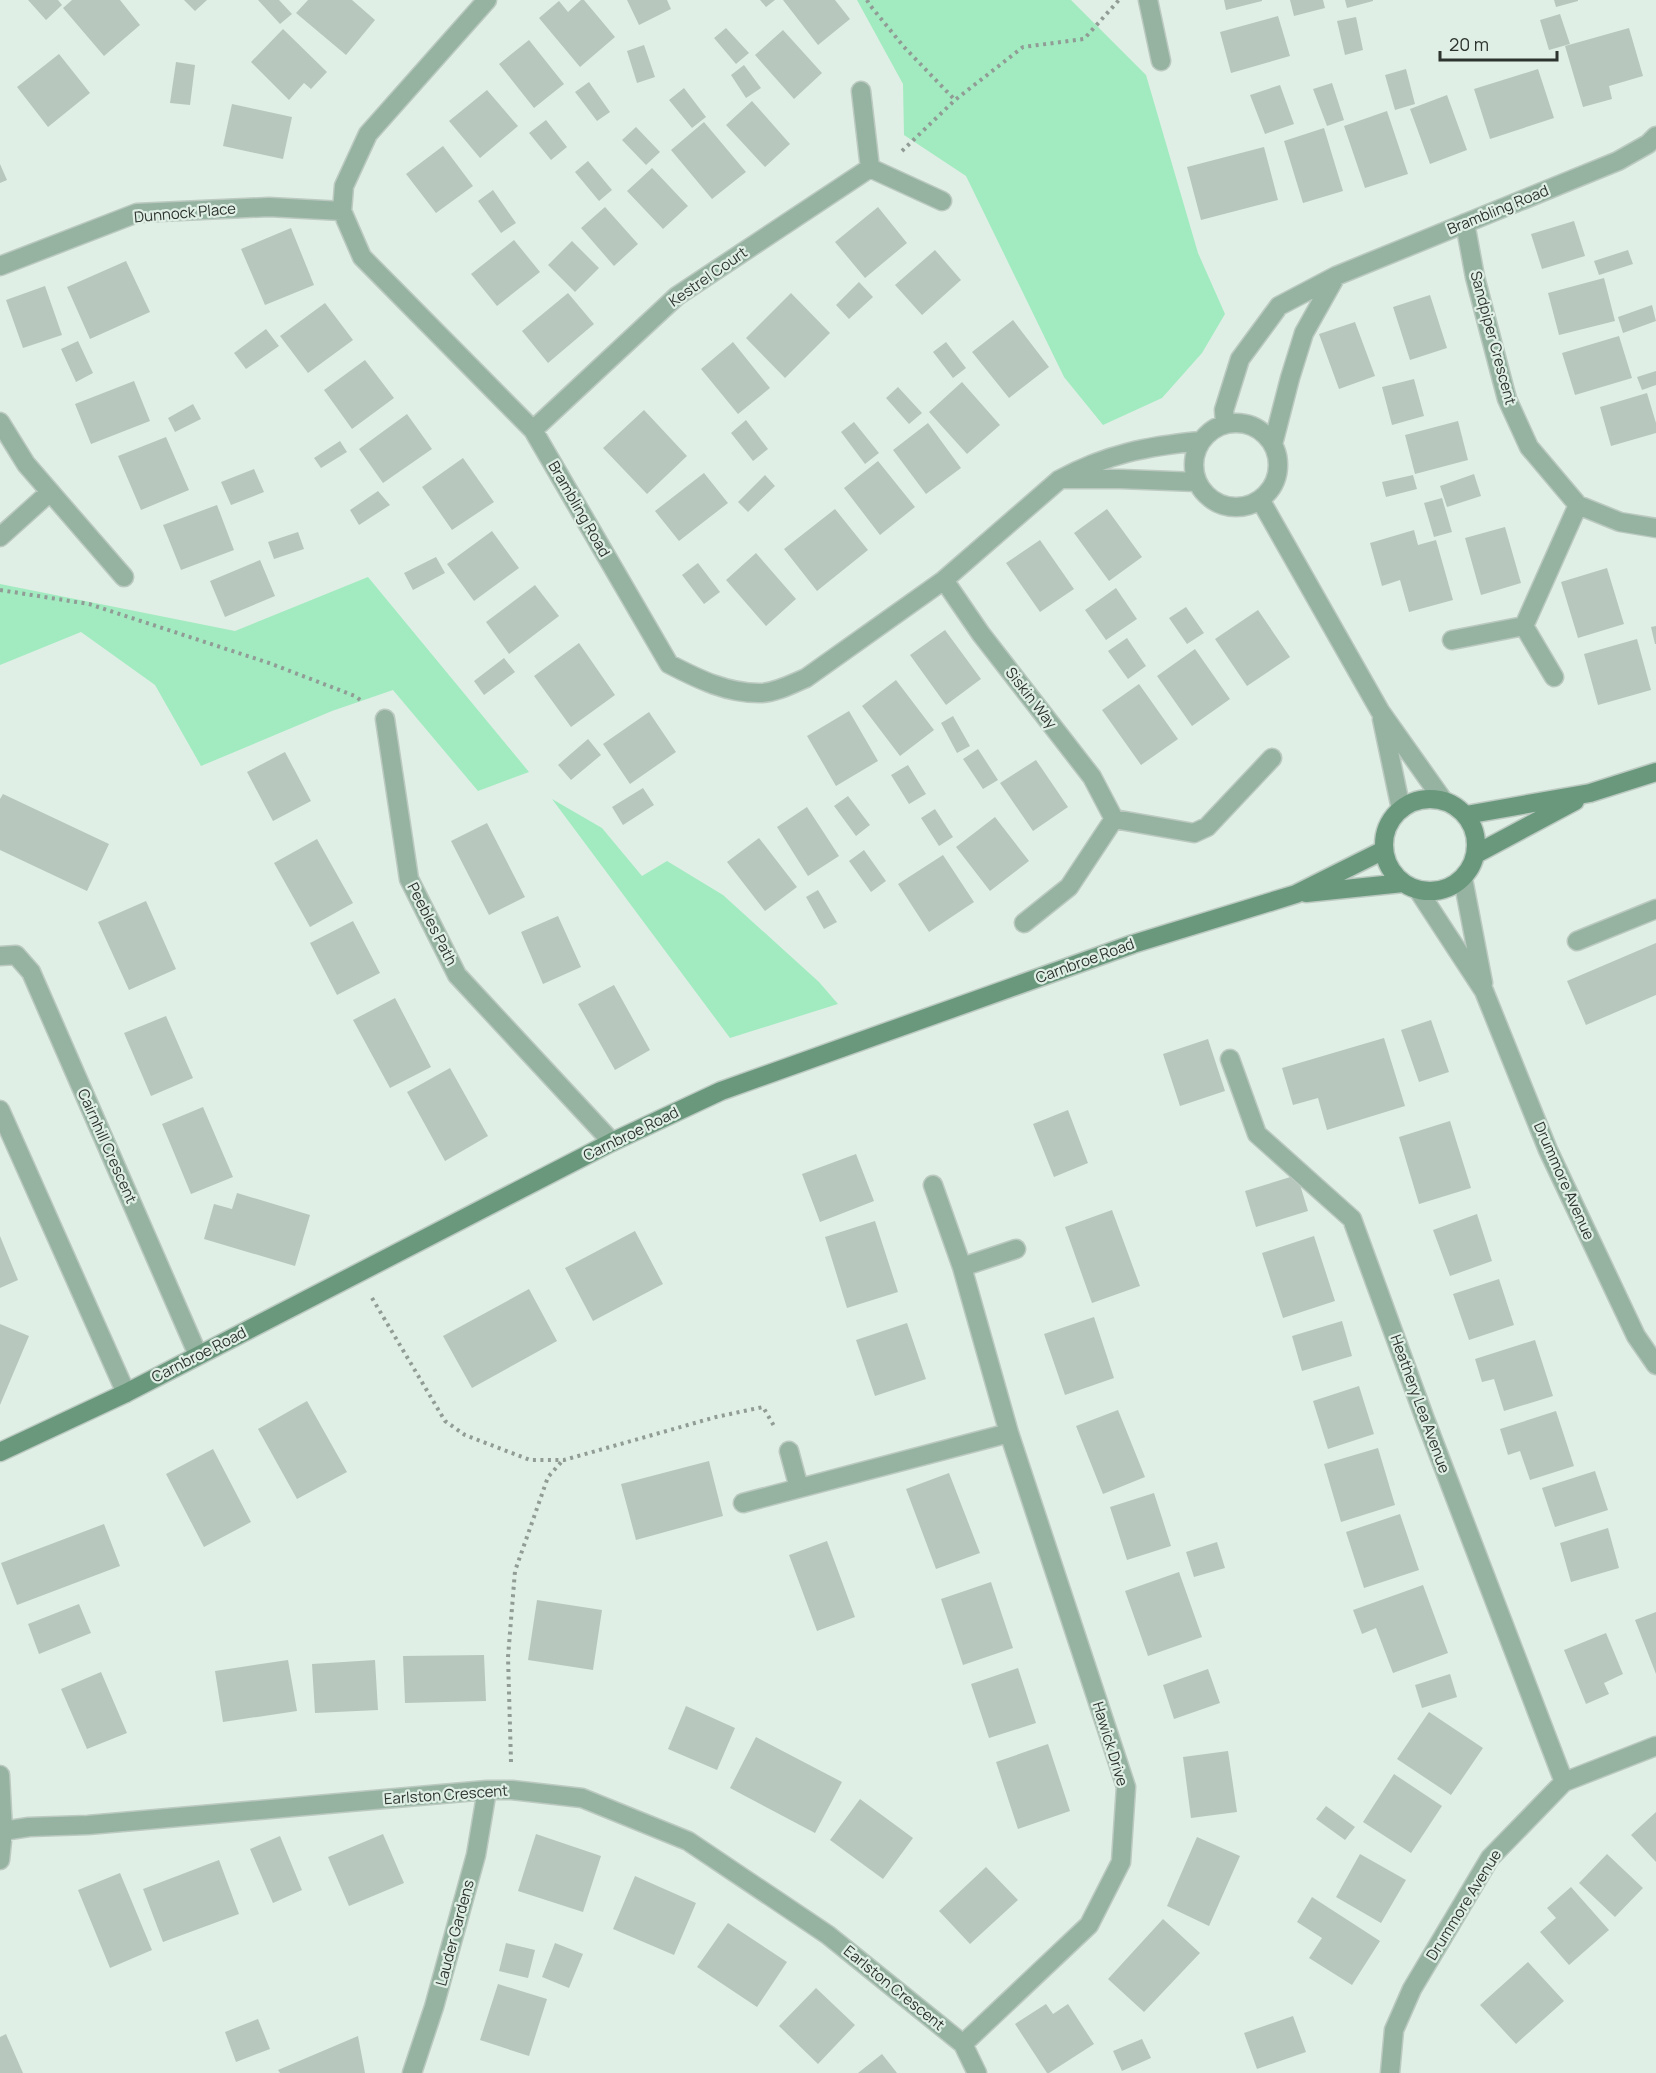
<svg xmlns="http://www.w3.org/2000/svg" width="1656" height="2073" viewBox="0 0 1656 2073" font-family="Manrope,sans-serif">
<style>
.green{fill:#a2ebc0}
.building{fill:#b8c7bd}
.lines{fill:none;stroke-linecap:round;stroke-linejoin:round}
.street-casing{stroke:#bbc9c1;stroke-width:21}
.secondary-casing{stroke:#bbc9c1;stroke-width:21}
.path{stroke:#909c95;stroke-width:4;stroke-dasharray:3 4.5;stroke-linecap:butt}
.street{stroke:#95b3a0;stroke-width:18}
.secondary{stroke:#6a987d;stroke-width:18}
.labels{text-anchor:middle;stroke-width:4.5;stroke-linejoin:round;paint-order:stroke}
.street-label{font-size:15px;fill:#2d332f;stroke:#dfefe5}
</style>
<rect width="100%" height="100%" fill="#dfefe5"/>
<path class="green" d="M 857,0 L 1071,0 L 1146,75 L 1198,253 L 1225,314 L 1202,353 L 1162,398 L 1103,425 L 1064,377 L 966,176 L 904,135 L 903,84 Z
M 368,577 L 529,772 L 478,791 L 393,690 L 332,711 L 201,766 L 155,685 L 81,632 L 0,665 L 0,584 L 235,631 Z
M 552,799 L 602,828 L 642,876 L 667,861 L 723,895 L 819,982 L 838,1004 L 730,1038 Z"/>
<path class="building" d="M 28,0 L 58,0 L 62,5 L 46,20 Z
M 72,0 L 120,0 L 140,25 L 104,56 L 63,8 Z
M 184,0 L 207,0 L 195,11 Z
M 258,0 L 279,0 L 292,14 L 280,24 Z
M 308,0 L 352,0 L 375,20 L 346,55 L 296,13 Z
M 581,0 L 584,0 L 615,37 L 580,67 L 539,18 L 559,1 L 568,12 Z
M 627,0 L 667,0 L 671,9 L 639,25 Z
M 760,0 L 775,0 L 766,7 Z
M 783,0 L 835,0 L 850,19 L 818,45 Z
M 1224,0 L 1262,0 L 1262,1 L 1226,10 Z
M 1290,0 L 1323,0 L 1325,8 L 1294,16 Z
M 1345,0 L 1373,0 L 1373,1 L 1347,8 Z
M 1554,0 L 1578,0 L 1578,1 L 1556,7 Z
M 1560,14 L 1570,44 L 1549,50 L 1540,20 Z
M 1278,16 L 1290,56 L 1231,73 L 1220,32 Z
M 1356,17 L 1363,50 L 1345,55 L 1337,21 Z
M 726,28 L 749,53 L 736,64 L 714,38 Z
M 1629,28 L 1643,76 L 1609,86 L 1612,99 L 1583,107 L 1565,46 Z
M 283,29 L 327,72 L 311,89 L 304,83 L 289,100 L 251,62 Z
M 783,30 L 822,73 L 794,99 L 755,55 Z
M 529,40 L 564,84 L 534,108 L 499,64 Z
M 644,45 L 655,77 L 637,83 L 627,51 Z
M 59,54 L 90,93 L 48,127 L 17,87 Z
M 176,62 L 195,65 L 190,105 L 170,103 Z
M 744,65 L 761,88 L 746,98 L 731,75 Z
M 1406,69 L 1415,104 L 1395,110 L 1385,75 Z
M 1538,69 L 1554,118 L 1490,139 L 1474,89 Z
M 589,82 L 610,112 L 597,121 L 575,92 Z
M 1332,83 L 1344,120 L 1327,126 L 1313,89 Z
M 1280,85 L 1294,124 L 1265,134 L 1250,95 Z
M 684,88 L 706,117 L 692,128 L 669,100 Z
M 487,90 L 518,126 L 480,158 L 449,121 Z
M 1447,95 L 1467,150 L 1430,164 L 1410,109 Z
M 752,101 L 790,144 L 765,167 L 726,125 Z
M 232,104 L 292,117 L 283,159 L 223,146 Z
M 1387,111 L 1408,174 L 1365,188 L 1344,126 Z
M 546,120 L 567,147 L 551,160 L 529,133 Z
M 704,122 L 746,172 L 712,199 L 671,150 Z
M 636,127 L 660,152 L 646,165 L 622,140 Z
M 1324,128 L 1343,191 L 1303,203 L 1284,141 Z
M 443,146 L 473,186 L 436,213 L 406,174 Z
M 1264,147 L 1278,200 L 1201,220 L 1187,167 Z
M 588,161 L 612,190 L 599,201 L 575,172 Z
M 0,164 L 7,180 L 0,183 Z
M 652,168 L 688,206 L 663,229 L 627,191 Z
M 493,190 L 516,223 L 501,233 L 478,201 Z
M 605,207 L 638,244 L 614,266 L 581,228 Z
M 878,207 L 907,243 L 865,278 L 835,242 Z
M 1574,221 L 1585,256 L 1542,269 L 1531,234 Z
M 291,228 L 314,285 L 265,305 L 241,249 Z
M 514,240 L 540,272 L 497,306 L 471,274 Z
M 572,241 L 599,268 L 575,292 L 548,265 Z
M 935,250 L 961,280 L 922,315 L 895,285 Z
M 1628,250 L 1633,264 L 1599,275 L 1594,261 Z
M 126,261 L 150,312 L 90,339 L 67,287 Z
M 1604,278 L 1615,321 L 1559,335 L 1548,293 Z
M 859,282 L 873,297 L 849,319 L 836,305 Z
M 45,286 L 62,335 L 23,348 L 6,300 Z
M 568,293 L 594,324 L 548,363 L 522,331 Z
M 791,293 L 830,333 L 785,378 L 746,338 Z
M 1430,295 L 1447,348 L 1410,360 L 1393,307 Z
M 325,303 L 353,340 L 308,373 L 280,336 Z
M 1652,305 L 1656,321 L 1623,333 L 1618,317 Z
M 1013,320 L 1049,367 L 1009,398 L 972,352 Z
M 1355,322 L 1375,376 L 1339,389 L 1319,334 Z
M 266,329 L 279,346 L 246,369 L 234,353 Z
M 1619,336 L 1632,378 L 1575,395 L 1562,353 Z
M 78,341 L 93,373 L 76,382 L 61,349 Z
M 733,342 L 770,388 L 738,414 L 701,369 Z
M 946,342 L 966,368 L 953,378 L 933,352 Z
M 365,360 L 394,398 L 352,429 L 324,390 Z
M 1656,371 L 1656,385 L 1642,390 L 1637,377 Z
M 1414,379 L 1424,416 L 1392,425 L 1382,387 Z
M 134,381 L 150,421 L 91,444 L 75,404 Z
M 962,382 L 1000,425 L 967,454 L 929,412 Z
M 898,387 L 922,413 L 909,424 L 886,398 Z
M 1647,393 L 1656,423 L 1656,433 L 1611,446 L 1600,407 Z
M 193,404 L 201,419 L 175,432 L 168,418 Z
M 644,410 L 687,456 L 647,494 L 603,448 Z
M 407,414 L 432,449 L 383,483 L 359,449 Z
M 746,420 L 768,449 L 753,461 L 731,433 Z
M 1458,421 L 1468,460 L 1415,474 L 1405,435 Z
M 854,422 L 879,453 L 865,464 L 841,432 Z
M 928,423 L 961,468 L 926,494 L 893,450 Z
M 166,437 L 189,490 L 141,510 L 118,456 Z
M 340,441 L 347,452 L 321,468 L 314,458 Z
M 463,458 L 494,502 L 452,530 L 422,487 Z
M 878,461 L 915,507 L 880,535 L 844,488 Z
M 254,469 L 264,492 L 231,505 L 221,482 Z
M 704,473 L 728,503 L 679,541 L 655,511 Z
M 1474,474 L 1481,496 L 1447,507 L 1440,486 Z
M 765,475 L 775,486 L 748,512 L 738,502 Z
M 1413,475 L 1417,489 L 1386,497 L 1382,482 Z
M 378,491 L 390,505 L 359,525 L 350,510 Z
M 1442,498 L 1452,532 L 1434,537 L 1424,503 Z
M 217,505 L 234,550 L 181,570 L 163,525 Z
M 835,509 L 868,550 L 817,591 L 784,549 Z
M 1107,509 L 1142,557 L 1109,581 L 1074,533 Z
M 1505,527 L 1521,583 L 1481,595 L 1465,538 Z
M 1414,530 L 1418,545 L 1436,540 L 1453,600 L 1409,612 L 1400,580 L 1382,586 L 1370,543 Z
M 492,531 L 519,568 L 474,601 L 447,564 Z
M 298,532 L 304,549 L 274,559 L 268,542 Z
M 1040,540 L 1074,589 L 1040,612 L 1006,563 Z
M 756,553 L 796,599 L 766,626 L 726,580 Z
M 436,557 L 445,573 L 413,590 L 404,573 Z
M 260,560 L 275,596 L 225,617 L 210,581 Z
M 698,563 L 720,592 L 704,604 L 682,575 Z
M 1607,568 L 1624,624 L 1578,638 L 1561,582 Z
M 535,585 L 559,616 L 509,654 L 486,622 Z
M 1116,588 L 1137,619 L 1106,640 L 1085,610 Z
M 1186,607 L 1204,633 L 1187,644 L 1169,618 Z
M 1258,610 L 1290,657 L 1247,686 L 1215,639 Z
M 1656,626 L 1656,644 L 1655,644 L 1651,627 Z
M 945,630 L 981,679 L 946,705 L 910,655 Z
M 1127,638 L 1146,666 L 1128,679 L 1108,651 Z
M 1637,639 L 1651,690 L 1598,705 L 1584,654 Z
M 579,643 L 615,695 L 571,727 L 534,676 Z
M 1195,649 L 1230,699 L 1192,726 L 1157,676 Z
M 504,658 L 515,672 L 484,695 L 474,681 Z
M 896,680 L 934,730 L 900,756 L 862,706 Z
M 1139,684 L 1178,739 L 1141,765 L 1102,710 Z
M 849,711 L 878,761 L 836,786 L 807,736 Z
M 649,712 L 676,752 L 630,784 L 603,744 Z
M 953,716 L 970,746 L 957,753 L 941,723 Z
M 588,739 L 601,755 L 571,780 L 558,765 Z
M 978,749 L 998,780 L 983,789 L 963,759 Z
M 285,752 L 311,801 L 273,821 L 247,772 Z
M 1036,760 L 1068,807 L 1033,831 L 1000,783 Z
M 908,765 L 926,794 L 909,804 L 891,775 Z
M 643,788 L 654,805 L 623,825 L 612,807 Z
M 3,794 L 109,844 L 87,891 L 0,850 L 0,799 Z
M 848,796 L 870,825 L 856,836 L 834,806 Z
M 807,807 L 839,856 L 808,876 L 777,827 Z
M 935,809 L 953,837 L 939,846 L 921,818 Z
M 995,817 L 1029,861 L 990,891 L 956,847 Z
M 487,823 L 525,897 L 489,915 L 451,841 Z
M 759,838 L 797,887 L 765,911 L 727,862 Z
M 317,839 L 353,903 L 310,927 L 274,863 Z
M 864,850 L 886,881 L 871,892 L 849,861 Z
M 943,855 L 974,902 L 929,932 L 898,884 Z
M 818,890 L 837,922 L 824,929 L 806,897 Z
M 146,901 L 176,969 L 129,990 L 98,922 Z
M 558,916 L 581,967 L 543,984 L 521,932 Z
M 353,921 L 380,973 L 337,995 L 310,943 Z
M 1656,943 L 1656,995 L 1586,1025 L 1567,981 Z
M 614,985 L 650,1050 L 615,1070 L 578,1004 Z
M 395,998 L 431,1067 L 390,1088 L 353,1020 Z
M 166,1016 L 193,1078 L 151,1096 L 124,1033 Z
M 1431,1020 L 1449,1072 L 1419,1082 L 1401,1030 Z
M 1384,1038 L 1405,1106 L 1327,1130 L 1318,1098 L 1293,1105 L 1282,1068 Z
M 1208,1039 L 1225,1091 L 1180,1106 L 1163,1054 Z
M 450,1068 L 488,1136 L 445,1161 L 407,1092 Z
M 203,1107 L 233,1177 L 191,1194 L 162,1124 Z
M 1068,1110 L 1088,1163 L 1054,1177 L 1033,1124 Z
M 1450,1121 L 1471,1188 L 1419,1204 L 1399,1137 Z
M 856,1154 L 874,1201 L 820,1222 L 802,1174 Z
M 1297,1175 L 1308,1211 L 1256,1227 L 1245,1191 Z
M 237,1193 L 310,1215 L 295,1266 L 204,1239 L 214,1204 L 232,1209 Z
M 1112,1210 L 1140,1286 L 1092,1303 L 1065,1227 Z
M 1477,1214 L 1492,1261 L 1450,1276 L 1433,1230 Z
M 875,1221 L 898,1292 L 847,1308 L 825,1237 Z
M 635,1231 L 663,1284 L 593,1321 L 565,1268 Z
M 0,1236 L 18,1280 L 0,1288 Z
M 1314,1236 L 1335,1301 L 1283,1318 L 1262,1253 Z
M 1499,1279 L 1514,1325 L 1469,1340 L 1453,1294 Z
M 529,1289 L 557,1341 L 472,1388 L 443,1336 Z
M 1094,1317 L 1114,1378 L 1065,1395 L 1044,1334 Z
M 1342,1321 L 1352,1356 L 1302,1371 L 1292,1336 Z
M 907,1323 L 926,1379 L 875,1396 L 856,1340 Z
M 0,1324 L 29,1336 L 0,1405 Z
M 1535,1340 L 1553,1396 L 1504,1411 L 1494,1379 L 1482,1382 L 1475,1359 Z
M 1359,1386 L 1374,1434 L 1328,1449 L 1313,1401 Z
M 307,1401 L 347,1472 L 297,1499 L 258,1429 Z
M 1118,1410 L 1145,1477 L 1103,1494 L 1076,1426 Z
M 1556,1411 L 1574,1466 L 1530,1480 L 1520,1451 L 1508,1455 L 1500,1429 Z
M 1378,1448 L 1395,1505 L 1341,1522 L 1324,1464 Z
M 213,1449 L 251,1522 L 204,1547 L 166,1474 Z
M 709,1461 L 723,1516 L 636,1540 L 621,1484 Z
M 1595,1471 L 1608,1510 L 1555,1527 L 1542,1488 Z
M 949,1473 L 980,1553 L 936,1569 L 906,1489 Z
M 1154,1493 L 1171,1546 L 1127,1560 L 1110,1507 Z
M 1400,1514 L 1419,1570 L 1364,1588 L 1346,1532 Z
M 104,1524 L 120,1566 L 17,1605 L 1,1563 Z
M 1608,1528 L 1619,1568 L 1571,1582 L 1560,1543 Z
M 827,1541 L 855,1617 L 817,1631 L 789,1555 Z
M 1217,1542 L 1225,1568 L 1194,1577 L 1186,1552 Z
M 1179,1572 L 1202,1637 L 1148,1656 L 1125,1591 Z
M 991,1582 L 1013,1648 L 963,1665 L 941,1599 Z
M 1423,1585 L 1448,1653 L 1393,1673 L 1376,1628 L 1362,1634 L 1353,1610 Z
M 537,1600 L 602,1610 L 593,1670 L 528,1660 Z
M 79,1604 L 91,1633 L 39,1654 L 28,1624 Z
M 1656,1612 L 1656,1674 L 1635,1620 Z
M 1606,1633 L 1623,1674 L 1604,1683 L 1609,1694 L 1586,1704 L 1564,1650 Z
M 484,1655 L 486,1701 L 405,1703 L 403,1656 Z
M 288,1660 L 297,1711 L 223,1722 L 215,1671 Z
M 375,1660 L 378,1710 L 315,1713 L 312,1664 Z
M 1018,1668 L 1036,1723 L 989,1738 L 971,1684 Z
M 1208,1669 L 1220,1703 L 1174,1719 L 1163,1685 Z
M 101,1672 L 127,1733 L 87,1749 L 61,1689 Z
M 1450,1674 L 1457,1697 L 1422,1708 L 1415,1685 Z
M 686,1706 L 735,1728 L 717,1770 L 668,1749 Z
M 1429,1712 L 1483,1748 L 1451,1795 L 1397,1759 Z
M 756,1737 L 842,1782 L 815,1833 L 730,1788 Z
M 1048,1744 L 1070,1811 L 1018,1829 L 996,1762 Z
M 1228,1751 L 1237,1812 L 1191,1818 L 1183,1757 Z
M 1394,1774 L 1442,1806 L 1411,1853 L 1363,1822 Z
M 860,1799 L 913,1838 L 883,1879 L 830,1840 Z
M 1326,1806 L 1355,1827 L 1345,1840 L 1316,1819 Z
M 1656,1812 L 1656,1862 L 1631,1835 Z
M 383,1834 L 404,1883 L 349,1906 L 328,1857 Z
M 536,1834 L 601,1856 L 583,1912 L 518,1891 Z
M 280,1836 L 302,1890 L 273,1903 L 250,1849 Z
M 1197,1837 L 1240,1856 L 1209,1926 L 1167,1906 Z
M 1360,1854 L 1406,1880 L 1381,1923 L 1336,1897 Z
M 1607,1854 L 1643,1888 L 1615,1917 L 1579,1883 Z
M 219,1860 L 239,1914 L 163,1942 L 143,1889 Z
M 986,1867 L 1018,1900 L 970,1944 L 939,1911 Z
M 120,1873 L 152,1950 L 110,1968 L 78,1890 Z
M 635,1876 L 696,1903 L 674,1955 L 613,1929 Z
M 1571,1887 L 1609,1930 L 1569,1965 L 1540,1932 L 1556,1918 L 1547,1908 Z
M 1312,1897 L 1380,1941 L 1352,1985 L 1309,1958 L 1322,1938 L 1297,1922 Z
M 1163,1919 L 1200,1953 L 1144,2012 L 1108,1979 Z
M 728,1923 L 787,1962 L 757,2007 L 697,1967 Z
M 506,1943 L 535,1950 L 528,1978 L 499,1971 Z
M 555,1943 L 583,1954 L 569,1988 L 542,1977 Z
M 1528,1962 L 1564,2001 L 1516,2044 L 1480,2005 Z
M 498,1984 L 547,1999 L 529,2056 L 480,2040 Z
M 816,1988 L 855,2025 L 818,2064 L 779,2026 Z
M 1046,2004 L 1053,2014 L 1068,2004 L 1094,2044 L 1049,2073 L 1047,2073 L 1015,2024 Z
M 1293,2016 L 1306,2052 L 1257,2069 L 1244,2033 Z
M 258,2019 L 270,2049 L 236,2062 L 225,2032 Z
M 6,2034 L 23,2073 L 0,2073 L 0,2037 Z
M 358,2036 L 365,2073 L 280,2073 L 278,2070 Z
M 1142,2039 L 1151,2058 L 1122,2071 L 1113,2051 Z
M 882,2054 L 897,2073 L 858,2073 Z"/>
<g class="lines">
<g class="street-casing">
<path id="street" d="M 487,0 L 368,134 L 344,186 L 342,211 L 362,257 L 533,430 L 669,664 C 698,679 728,694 762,693 C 777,692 792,684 806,678 L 944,580 L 1059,480 C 1106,454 1148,446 1201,441
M 1148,0 L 1161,61
M 861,91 L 870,168
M 1465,223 L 1475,277 L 1507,399 L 1529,447 L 1578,505 L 1620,522 L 1656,528
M 0,266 L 137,213 L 269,207 L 342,211
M 0,422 L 26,464 L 124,577
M1194 465a42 42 0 1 1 84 0a42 42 0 1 1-84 0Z
M 1225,424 L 1224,410 L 1240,359 L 1279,306 L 1336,276 L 1618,161 L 1648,144 L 1656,136
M 533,430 L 677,296 L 870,168 L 942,201
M 1273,444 L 1290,378 L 1304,333 L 1336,276
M 1061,479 L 1121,479 L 1197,482
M 1261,501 L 1380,711 L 1443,800
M 0,537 L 50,492
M 944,580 L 981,634 L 1092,777 L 1114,819
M 1452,640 L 1524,626
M 1554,677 L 1524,626 L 1578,505
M 385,719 L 409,879 L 457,975 L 612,1142
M 1382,719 L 1401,809
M 1463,879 L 1483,983
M 1418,890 L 1484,991 L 1548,1150 L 1636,1336 L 1656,1365
M 1024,923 L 1069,887 L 1114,819 L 1194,833 L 1207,827 L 1272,758
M 1577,941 L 1656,909
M 0,956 L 16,955 L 31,972 L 198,1355
M 1230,1059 L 1257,1134 L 1352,1219 L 1425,1419 L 1564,1782
M 0,1110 L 126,1393
M 933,1185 L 962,1267 L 1009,1433 L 1126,1787 L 1121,1862 L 1089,1925 L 963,2044
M 962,1267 L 1016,1249
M 789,1451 L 799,1488
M 743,1503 L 1009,1433
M 0,1775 L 3,1831 L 0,1860
M 3,1831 L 29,1827 L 88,1825 L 487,1790 L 512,1790 L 582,1798 L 688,1841 L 828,1935 L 963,2044 L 977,2073
M 412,2073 L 434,2007 L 476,1855 L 487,1790
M 1390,2073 L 1394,2030 L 1412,1989 L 1490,1858 L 1564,1782 L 1656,1746"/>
</g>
<g class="secondary-casing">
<path id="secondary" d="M1384 845a46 46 0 1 1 92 0a46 46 0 1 1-92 0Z
M 1466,815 L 1590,793 L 1656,772
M 1476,854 L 1575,801
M 1306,893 L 1403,883
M 0,1452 L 126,1393 L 612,1142 L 721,1091 L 1133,944 L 1296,894 L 1384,850"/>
</g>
<path class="path" d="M 867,0 L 869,4 L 904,47 L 955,100
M 902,151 L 955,100 L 1023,47 L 1084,39 L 1119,0
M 0,590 L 89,604 L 269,663 L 355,696 L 363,702
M 372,1298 L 445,1421 L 465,1435 L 530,1460 L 564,1460 L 716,1417 L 763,1407 L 774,1426
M 511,1762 L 508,1657 L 515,1571 L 548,1477 L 563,1460"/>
<use href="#street" class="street"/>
<use href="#secondary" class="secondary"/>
</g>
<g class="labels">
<g class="street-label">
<text transform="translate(1498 210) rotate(-22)" y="5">Brambling Road</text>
<text transform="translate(185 213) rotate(-5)" y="5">Dunnock Place</text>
<text transform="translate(708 277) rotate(-35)" y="5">Kestrel Court</text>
<text transform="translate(1493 338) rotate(75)" y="5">Sandpiper Crescent</text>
<text transform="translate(579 509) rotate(60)" y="5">Brambling Road</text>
<text transform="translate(1031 698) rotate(52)" y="5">Siskin Way</text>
<text transform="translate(432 924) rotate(63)" y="5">Peebles Path</text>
<text transform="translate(1085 961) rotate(-20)" y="5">Carnbroe Road</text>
<text transform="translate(631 1134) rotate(-26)" y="5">Carnbroe Road</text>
<text transform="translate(107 1146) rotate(66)" y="5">Cairnhill Crescent</text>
<text transform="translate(1564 1181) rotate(66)" y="5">Drummore Avenue</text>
<text transform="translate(199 1355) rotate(-27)" y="5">Carnbroe Road</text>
<text transform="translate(1420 1404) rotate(70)" y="5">Heathery Lea Avenue</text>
<text transform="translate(1110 1744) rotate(73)" y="5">Hawick Drive</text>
<text transform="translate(446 1795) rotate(-4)" y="5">Earlston Crescent</text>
<text transform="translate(1464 1905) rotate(-58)" y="5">Drummore Avenue</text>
<text transform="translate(455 1933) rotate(-75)" y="5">Lauder Gardens</text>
<text transform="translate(894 1988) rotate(39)" y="5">Earlston Crescent</text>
</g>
</g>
<path d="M1440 51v9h117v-9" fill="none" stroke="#2d332f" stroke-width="3"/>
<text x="1449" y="51" font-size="18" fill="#2d332f" stroke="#dfefe5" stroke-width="4.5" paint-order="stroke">20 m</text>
</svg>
